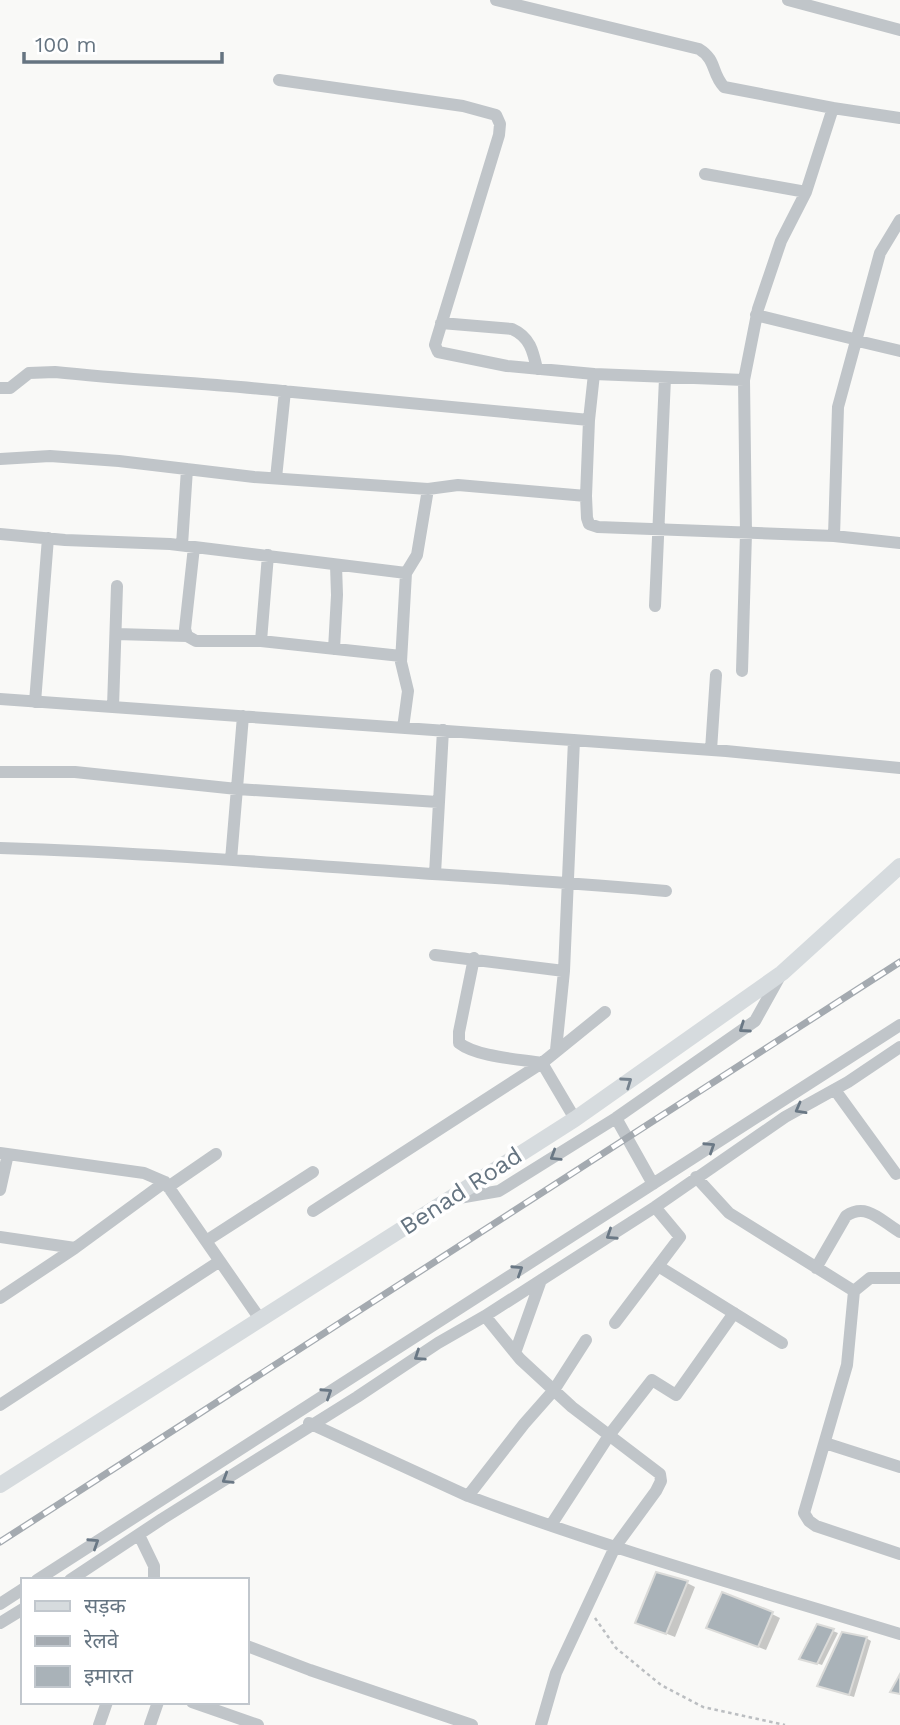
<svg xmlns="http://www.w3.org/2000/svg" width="900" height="1725" viewBox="0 0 900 1725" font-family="'Work Sans','Noto Sans Devanagari',sans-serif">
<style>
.shadow{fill:#0003}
.building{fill:#a9b2b8;stroke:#dbdbd9;stroke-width:2}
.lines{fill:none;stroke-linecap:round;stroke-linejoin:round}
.path{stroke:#bbbec1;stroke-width:2.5;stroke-dasharray:3.5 3.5;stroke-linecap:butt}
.minor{stroke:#c0c5c9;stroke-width:12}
.major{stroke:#d6dbde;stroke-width:16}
.rail-casing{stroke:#a4aab0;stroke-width:7}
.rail{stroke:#fff;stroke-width:4.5;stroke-dasharray:13;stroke-linecap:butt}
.oneway{stroke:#6a7885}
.oneway2{stroke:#76838f}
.labels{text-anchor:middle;stroke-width:7;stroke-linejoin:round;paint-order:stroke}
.street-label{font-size:24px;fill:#657481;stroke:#fff}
</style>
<rect width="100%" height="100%" fill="#f9f9f7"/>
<path class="shadow" d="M 687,1583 L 695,1587 L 675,1637 L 637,1622 Z
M 772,1614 L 780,1618 L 766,1650 L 708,1627 Z
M 833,1631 L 838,1633 L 822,1665 L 801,1658 Z
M 866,1638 L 871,1641 L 854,1697 L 824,1688 Z"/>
<path class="building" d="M 656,1572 L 688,1581 L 666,1634 L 635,1623 Z
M 722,1592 L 773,1612 L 758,1647 L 706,1628 Z
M 817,1624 L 834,1629 L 817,1664 L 799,1659 Z
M 842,1632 L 867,1637 L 849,1695 L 817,1686 Z
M 900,1674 L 900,1694 L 890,1692 Z"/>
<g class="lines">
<path class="path" d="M 595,1618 L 616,1648 L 661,1685 L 703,1707 L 785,1725"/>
<path class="minor" d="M 496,0 L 699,49 C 717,60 711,73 724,87 L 833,108 L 806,192 L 781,241 L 758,309 L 744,380 L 746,533 L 742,671
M 788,0 L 900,30
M 279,80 L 463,106 L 496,115 L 500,124 L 499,135 L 437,338 L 435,345 L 438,352 L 507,366 L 594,374 L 744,380
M 833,108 L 900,118
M 705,174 L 806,192
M 756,315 L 858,340
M 441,323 L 512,329 C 530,337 533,351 537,369
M 858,341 L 900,351
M 0,388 L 10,388 L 29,373 L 55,372 C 130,380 206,383 282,391 C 385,401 487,411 589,420 L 586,496 L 458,485 L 428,489 L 254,477 L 119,461 L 50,456 L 0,459
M 589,420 L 594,374
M 276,478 L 285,391
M 586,496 L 587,518 L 589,524 L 598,527 L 834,536 L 900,543
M 0,534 L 65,540 L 170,544 L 406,573
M 834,536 L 838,407 L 880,253 L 900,220
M 182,545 L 187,469
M 194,547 L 185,629 L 187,636 L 196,641 L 261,641 L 401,656
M 655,606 L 665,378
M 116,634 L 187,636
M 261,641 L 268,555
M 334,649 L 337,595 L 336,565
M 0,699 L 726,751 L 900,768
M 35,702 L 48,538
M 113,707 L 117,586
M 403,728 L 408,691 L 401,662 L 406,573 L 417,555 L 428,489
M 711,750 L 716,675
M 0,772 L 75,772 L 237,789 L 438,802
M 0,848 C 125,852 250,861 375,870 C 472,877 569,882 666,891
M 231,860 L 243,716
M 435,874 L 443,730
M 435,955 L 564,971
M 474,958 L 459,1032 L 459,1043 C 477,1057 519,1059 542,1063 L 575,1119
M 556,1050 L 564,971 L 574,740
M 835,1090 L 896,1174
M 616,1118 L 653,1184
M 0,1153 L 144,1173 L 165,1182 L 75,1248 L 0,1298
M 696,1177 L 729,1213 L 854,1291 L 847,1365 L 804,1513 L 809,1521 L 816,1526 L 900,1554
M 165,1182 L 260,1319
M 168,1187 L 216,1154
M 0,1190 L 8,1154
M 453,1199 L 499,1191 L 616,1118 L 755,1021 L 780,976
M 313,1211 L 542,1063 L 605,1012
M 0,1237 L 75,1248
M 206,1241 L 313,1172
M 658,1266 L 782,1343
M 816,1268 L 846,1216 C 867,1202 881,1221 900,1232
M 854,1291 L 870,1278 L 900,1278
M 485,1316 L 520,1359 L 572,1407 L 660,1474 L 661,1481 L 656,1491 L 615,1547 L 556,1673 L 541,1725
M 615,1323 L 680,1237 L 655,1207
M 515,1353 L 541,1280
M 0,1405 L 220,1261
M 309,1423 L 468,1496 C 609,1549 756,1590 900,1634
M 825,1443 L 900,1467
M 468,1496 L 524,1424 L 554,1390 L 586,1340
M 551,1525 L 610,1434 L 652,1380 L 676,1395 L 734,1313
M 139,1535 L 154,1566 L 154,1580
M 37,1580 L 900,1025
M 70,1580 L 162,1519 L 357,1397 L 438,1343 L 485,1316 L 655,1207 L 785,1117 L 848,1082 L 900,1047
M 0,1604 L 23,1589
M 0,1623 L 23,1609
M 247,1646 L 310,1670 L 472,1725
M 192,1702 L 258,1725
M 99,1725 L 107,1702
M 150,1725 L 158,1702"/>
<path class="major" d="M 0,1485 L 575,1119 L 782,973 L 900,866"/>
<g class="rail-casing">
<path id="rail" d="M 0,1542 L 900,962"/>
</g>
<use href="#rail" class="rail"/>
</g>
<defs><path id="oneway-chevron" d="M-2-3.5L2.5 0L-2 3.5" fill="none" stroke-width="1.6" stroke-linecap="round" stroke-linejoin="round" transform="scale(1.75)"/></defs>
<g class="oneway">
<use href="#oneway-chevron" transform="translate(744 1028) rotate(145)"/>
<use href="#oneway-chevron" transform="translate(800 1109) rotate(151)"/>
<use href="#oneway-chevron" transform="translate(710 1147) rotate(-33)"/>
<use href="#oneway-chevron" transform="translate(555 1156) rotate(148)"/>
<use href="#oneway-chevron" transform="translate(611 1235) rotate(147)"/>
<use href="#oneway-chevron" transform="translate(518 1270) rotate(-33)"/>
<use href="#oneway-chevron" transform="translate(419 1356) rotate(146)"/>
<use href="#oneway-chevron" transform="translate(327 1393) rotate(-33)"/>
<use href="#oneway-chevron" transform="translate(227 1479) rotate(148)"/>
<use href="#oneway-chevron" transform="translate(94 1543) rotate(-33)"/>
</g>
<use class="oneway2" href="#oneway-chevron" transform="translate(627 1082) rotate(-35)"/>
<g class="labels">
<g class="street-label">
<text transform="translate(461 1191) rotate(-33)" y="8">Benad Road</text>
</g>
</g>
<rect x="21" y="1578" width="228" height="126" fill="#ffffff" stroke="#c1c7cd" stroke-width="2"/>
<rect x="35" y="1601" width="35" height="10" fill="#d6dbde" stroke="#c1c7cd" stroke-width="2"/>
<text x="84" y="1613" font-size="21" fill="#657481">सड़क</text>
<rect x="35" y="1636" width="35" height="10" fill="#a4aab0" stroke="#c1c7cd" stroke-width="2"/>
<text x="84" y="1648" font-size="21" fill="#657481">रेलवे</text>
<rect x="35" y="1666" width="35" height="21" fill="#a9b2b8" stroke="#c1c7cd" stroke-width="2"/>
<text x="84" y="1683" font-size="21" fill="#657481">इमारत</text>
<path d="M24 52v10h198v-10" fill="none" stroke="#657481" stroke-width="3.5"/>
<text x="35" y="52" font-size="21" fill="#657481" stroke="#ffffff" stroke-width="5" paint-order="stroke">100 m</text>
</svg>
